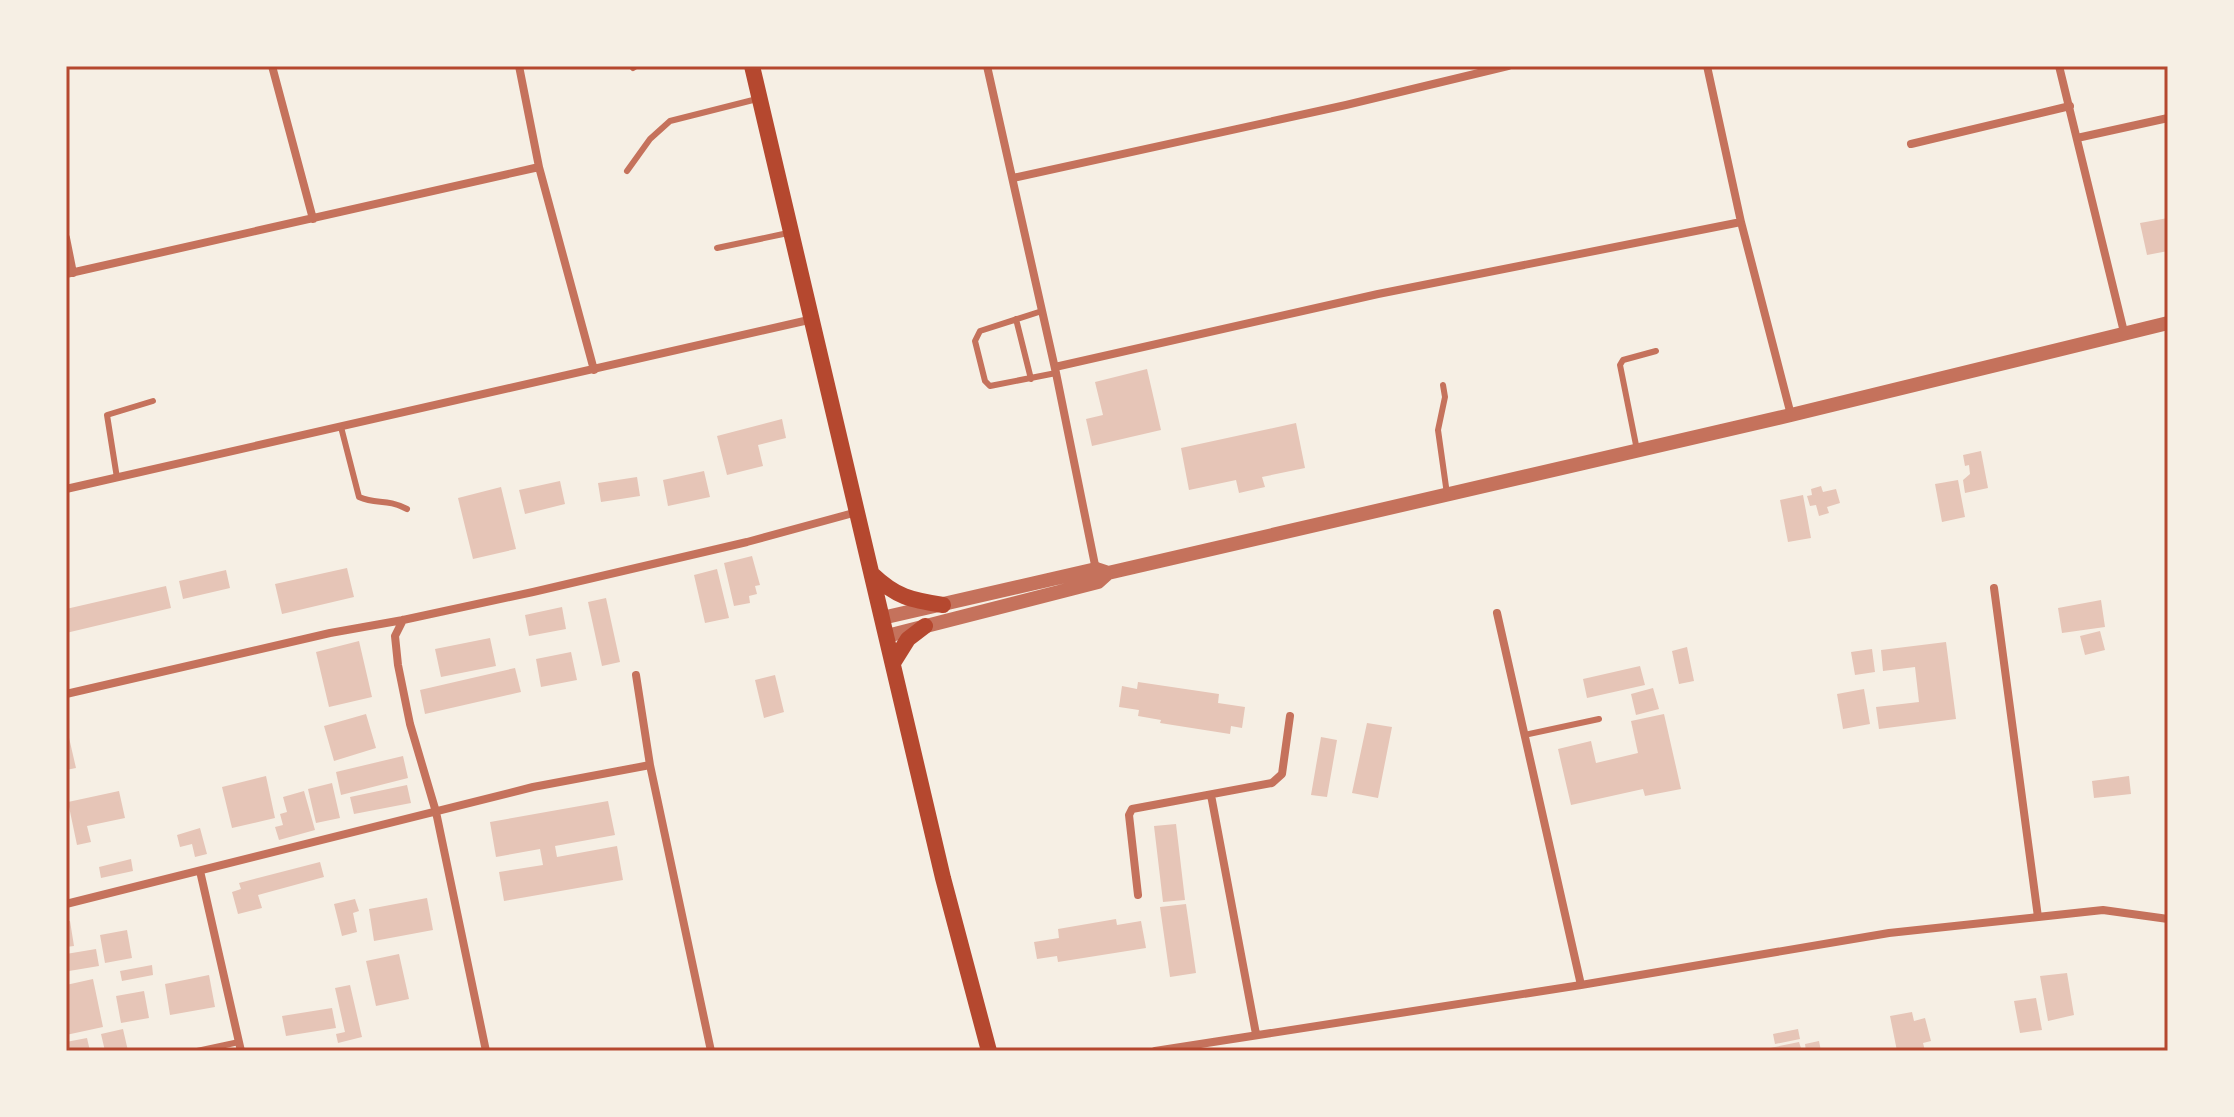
<svg xmlns="http://www.w3.org/2000/svg" width="2234" height="1117" viewBox="0 0 2234 1117" font-family="Jost,sans-serif">
<style>
.building{fill:#e6c5b7}
.lines{fill:none;stroke-linecap:round;stroke-linejoin:round}
.service{stroke:#c5725c;stroke-width:6}
.minor{stroke:#c5725c;stroke-width:8}
.tertiary{stroke:#c5725c;stroke-width:14}
.secondary{stroke:#b5482f;stroke-width:16}
.neatline{fill:none;stroke:#b5482f;stroke-width:3}
</style>
<rect width="100%" height="100%" fill="#f6efe4"/>
<path class="building" d="M 2168,218 L 2168,251 L 2147,255 L 2140,223 Z
M 1147,369 L 1161,430 L 1092,446 L 1086,419 L 1103,415 L 1095,382 Z
M 782,419 L 786,438 L 758,445 L 763,466 L 727,475 L 717,436 Z
M 1296,423 L 1305,468 L 1262,477 L 1265,487 L 1239,493 L 1236,480 L 1189,490 L 1181,448 Z
M 1981,451 L 1988,488 L 1965,493 L 1963,480 L 1970,474 L 1969,465 L 1965,466 L 1963,455 Z
M 704,471 L 710,497 L 668,506 L 663,480 Z
M 637,477 L 640,496 L 601,502 L 598,483 Z
M 1958,480 L 1965,517 L 1942,522 L 1935,484 Z
M 560,481 L 565,504 L 525,514 L 519,490 Z
M 1821,486 L 1823,492 L 1836,489 L 1840,503 L 1827,507 L 1829,513 L 1819,516 L 1816,505 L 1810,506 L 1807,496 L 1812,495 L 1811,489 Z
M 501,487 L 516,549 L 473,559 L 458,498 Z
M 1803,495 L 1811,538 L 1788,542 L 1780,500 Z
M 752,556 L 760,585 L 755,586 L 757,594 L 749,596 L 750,603 L 734,606 L 724,563 Z
M 347,568 L 354,597 L 282,614 L 275,584 Z
M 717,569 L 729,618 L 705,623 L 694,575 Z
M 226,570 L 230,588 L 183,599 L 179,581 Z
M 166,586 L 171,608 L 66,633 L 66,609 Z
M 606,598 L 620,662 L 602,666 L 588,602 Z
M 2101,600 L 2105,627 L 2062,633 L 2058,608 Z
M 562,607 L 566,629 L 529,636 L 525,615 Z
M 2100,631 L 2105,650 L 2085,655 L 2080,636 Z
M 490,638 L 496,666 L 441,677 L 435,649 Z
M 359,641 L 372,697 L 329,707 L 316,652 Z
M 1946,642 L 1956,719 L 1879,729 L 1876,707 L 1919,702 L 1915,667 L 1883,671 L 1881,650 Z
M 1687,647 L 1694,681 L 1679,684 L 1672,651 Z
M 1872,649 L 1875,672 L 1855,675 L 1851,652 Z
M 571,652 L 577,680 L 541,687 L 536,659 Z
M 1640,666 L 1645,685 L 1587,698 L 1583,679 Z
M 515,668 L 521,692 L 425,714 L 420,690 Z
M 775,675 L 784,712 L 764,718 L 755,680 Z
M 1138,682 L 1219,694 L 1218,703 L 1245,707 L 1242,728 L 1231,726 L 1230,734 L 1160,723 L 1161,720 L 1138,716 L 1139,710 L 1119,707 L 1122,686 L 1137,689 Z
M 1653,688 L 1659,709 L 1636,715 L 1631,694 Z
M 1864,689 L 1870,724 L 1843,729 L 1837,694 Z
M 366,714 L 376,748 L 334,761 L 324,726 Z
M 1664,714 L 1681,789 L 1645,796 L 1643,789 L 1571,805 L 1558,749 L 1591,741 L 1596,763 L 1638,753 L 1631,721 Z
M 1367,723 L 1392,727 L 1378,798 L 1352,793 Z
M 67,729 L 76,768 L 66,770 L 66,730 Z
M 1321,737 L 1337,740 L 1327,797 L 1311,795 Z
M 403,756 L 408,778 L 341,795 L 336,772 Z
M 266,776 L 275,818 L 232,828 L 222,787 Z
M 2129,776 L 2131,794 L 2094,798 L 2092,781 Z
M 332,783 L 340,818 L 316,823 L 308,789 Z
M 407,785 L 411,803 L 354,814 L 350,797 Z
M 119,791 L 125,818 L 87,826 L 91,842 L 77,845 L 68,802 Z
M 304,791 L 315,830 L 279,840 L 275,827 L 283,825 L 280,814 L 287,812 L 283,797 Z
M 608,801 L 615,835 L 555,846 L 557,857 L 617,846 L 623,880 L 504,901 L 499,872 L 543,865 L 540,849 L 496,857 L 490,822 Z
M 1176,824 L 1185,900 L 1163,902 L 1154,826 Z
M 200,828 L 207,854 L 195,857 L 192,844 L 180,847 L 177,835 Z
M 131,859 L 133,871 L 101,878 L 99,867 Z
M 320,862 L 324,877 L 258,895 L 262,908 L 238,914 L 232,892 L 241,889 L 239,883 Z
M 427,898 L 433,930 L 374,941 L 369,909 Z
M 355,899 L 359,911 L 353,913 L 357,932 L 342,936 L 334,904 Z
M 1186,904 L 1196,973 L 1170,977 L 1160,907 Z
M 1116,919 L 1117,925 L 1141,921 L 1146,948 L 1058,962 L 1057,956 L 1037,959 L 1034,942 L 1059,938 L 1058,929 Z
M 66,921 L 70,921 L 74,946 L 66,947 Z
M 127,930 L 132,958 L 105,963 L 100,935 Z
M 96,949 L 99,966 L 69,971 L 66,954 Z
M 399,954 L 409,999 L 376,1006 L 366,961 Z
M 152,965 L 153,975 L 122,981 L 120,971 Z
M 2067,973 L 2074,1015 L 2048,1021 L 2040,976 Z
M 209,975 L 215,1007 L 170,1015 L 165,984 Z
M 93,979 L 103,1027 L 66,1035 L 66,985 Z
M 350,985 L 362,1037 L 338,1043 L 336,1034 L 345,1032 L 335,988 Z
M 144,991 L 149,1018 L 121,1023 L 116,996 Z
M 2036,998 L 2042,1030 L 2020,1033 L 2014,1001 Z
M 332,1008 L 336,1028 L 286,1036 L 282,1016 Z
M 1912,1012 L 1914,1021 L 1925,1018 L 1931,1041 L 1923,1043 L 1925,1051 L 1897,1051 L 1890,1016 Z
M 123,1029 L 128,1051 L 105,1051 L 101,1034 Z
M 1798,1029 L 1800,1039 L 1775,1044 L 1773,1034 Z
M 87,1038 L 90,1051 L 66,1051 L 66,1042 Z
M 1819,1041 L 1821,1051 L 1806,1051 L 1805,1044 Z
M 1799,1042 L 1802,1051 L 1771,1051 L 1770,1048 Z"/>
<g class="lines">
<path class="service" d="M 633,68 L 636,66
M 627,171 L 650,139 L 670,121 L 757,99
M 717,248 L 788,233
M 1042,311 L 980,331 L 975,341 L 985,381 L 990,386 L 1056,373
M 1016,319 L 1031,379
M 1443,385 L 1445,397 L 1438,430 L 1447,494
M 341,427 L 359,497 C 377,505 386,498 407,509
M 1637,450 L 1620,365 L 1623,360 L 1656,351
M 117,478 L 107,415 L 153,401
M 1524,735 L 1599,719
M 197,1051 L 239,1042"/>
<path class="minor" d="M 272,66 L 313,219
M 519,66 L 539,167 L 594,370
M 987,66 L 1056,373 L 1096,570
M 1707,66 L 1741,222 L 1791,415
M 2059,66 L 2124,332
M 2077,138 L 2168,118
M 1911,144 L 2070,106
M 1013,178 L 1346,105 L 1508,66
M 66,238 L 73,273
M 66,274 L 539,167
M 1055,367 L 1378,294 L 1741,222
M 66,489 L 813,319
M 1994,588 L 2038,917
M 1497,613 L 1581,985
M 403,620 L 395,636 L 398,665 L 410,724 L 436,812 L 486,1051
M 636,675 L 650,765 L 711,1051
M 66,694 L 330,633 L 403,620 L 533,592 L 747,542 L 857,512
M 1211,795 L 1256,1034
M 200,871 L 241,1051
M 1138,895 L 1129,815 L 1132,809 L 1272,783 L 1282,774 L 1290,716
M 66,904 L 533,787 L 650,765
M 1155,1051 L 1581,985 L 1889,933 L 2103,910 L 2168,919"/>
<path class="tertiary" d="M 882,618 L 1096,569 L 1108,573
M 887,636 L 1098,582 L 1108,573 L 1791,415 L 2168,323"/>
<path class="secondary" d="M 752,66 L 943,878 L 989,1051
M 872,574 C 896,597 911,600 943,605
M 893,663 L 908,639 L 925,626"/>
</g>
<rect width="2234" height="1117" fill="none" stroke="#f6efe4" stroke-width="136"/>
<rect x="68" y="68" width="2098" height="981" class="neatline"/>
</svg>
